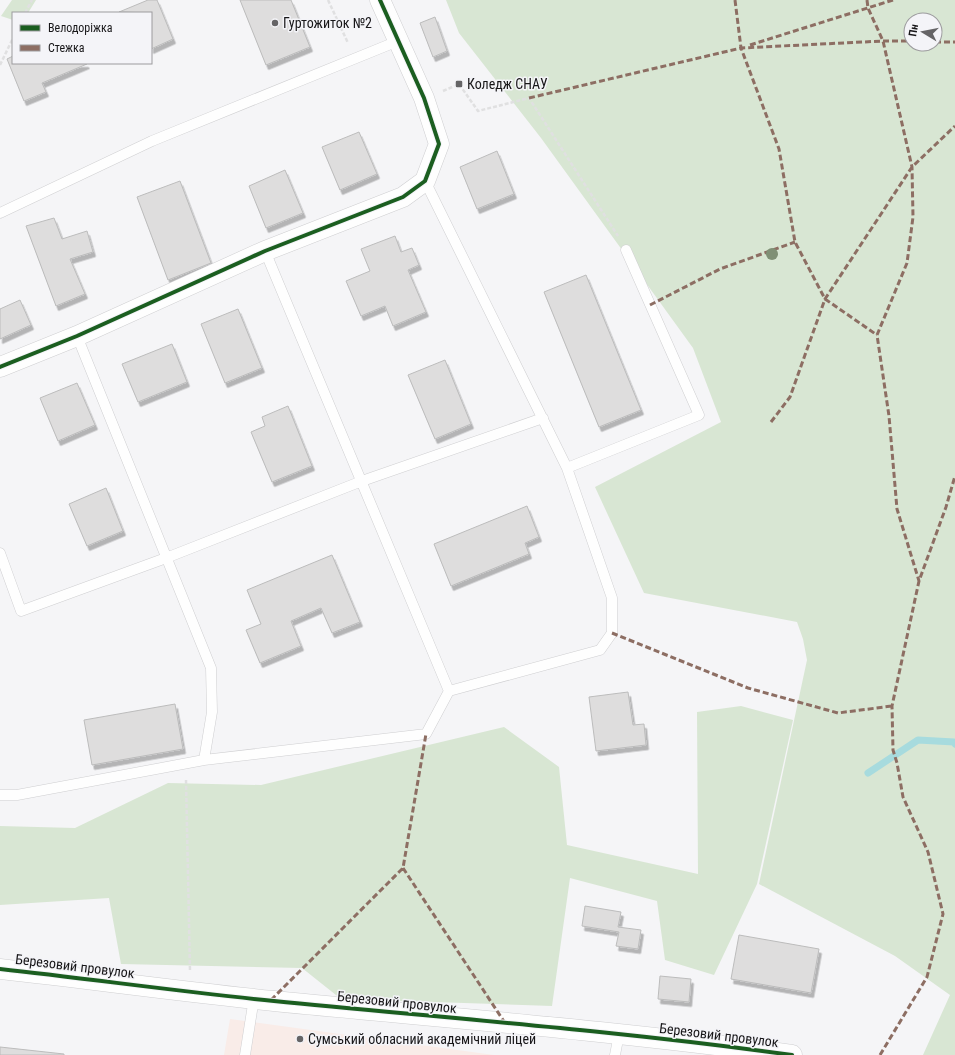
<svg xmlns="http://www.w3.org/2000/svg" width="955" height="1055" viewBox="0 0 955 1055" font-family="'Roboto Condensed',sans-serif">
<style>
.education{fill:#f9ece8}
.green{fill:#d8e6d3;fill-rule:evenodd}
.lines{fill:none;stroke-linecap:round;stroke-linejoin:round}
.stream{stroke:#a7dbde;stroke-width:7}
.building{fill:#dedddd;stroke:#bcbcbc;filter:url(#shadow)}
.lane-casing{stroke:#cfcfd1;stroke-width:11}
.street-casing{stroke:#cfcfd1;stroke-width:21}
.path{stroke:#e0e0e1;stroke-width:2.5;stroke-dasharray:4 2;stroke-linecap:butt}
.lane{stroke:#fefefe;stroke-width:10}
.street{stroke:#fefefe;stroke-width:20}
.quiet{stroke:#8d6e63;stroke-width:3;stroke-dasharray:6 3;stroke-linecap:butt}
.cycleway-casing{stroke:#f4f4f8;stroke-width:6}
.cycleway{stroke:#1b5e20;stroke-width:4}
.tree{fill:#7f9075}
.poi-dot{fill:#656466;stroke:#f4f4f8;stroke-width:1.5}
.labels{text-anchor:middle;stroke-width:3;stroke-linejoin:round;paint-order:stroke}
.poi-label{font-size:14px;fill:#171618;stroke:#f4f4f8;text-anchor:start}
.street-label{font-size:14px;fill:#171618;stroke:#f4f4f8}
</style>
<defs>
<filter id="shadow"><feDropShadow dx="2.5" dy="4.5" stdDeviation="0" flood-color="#0004"/></filter>
</defs>
<rect width="100%" height="100%" fill="#f5f5f7"/>
<path class="education" d="M 230,1019 L 494,1055 L 224,1055 Z"/>
<path class="green" d="M 12,0 L 36,0 L 28,13 L 13,13 L 13,20 L 1,16 Z
M 446,0 L 955,0 L 955,1055 L 923,1055 L 950,995 L 895,956 L 759,884 L 807,660 L 803,639 L 797,622 L 644,593 L 595,487 L 721,422 L 693,348 L 541,138 L 459,33 ZM 911,20 L 935,20 L 935,44 L 911,44 Z
M 741,706 L 793,720 L 757,884 L 714,975 L 665,960 L 657,901 L 570,878 L 552,1006 L 341,999 L 302,968 L 121,964 L 109,898 L 0,905 L 0,826 L 75,828 L 168,783 L 261,785 L 504,727 L 559,767 L 567,845 L 698,874 L 697,712 Z"/>
<g class="lines">
<path class="stream" d="M 868,773 L 918,740 L 954,742 L 955,744"/>
</g>
<path class="building" d="M 148,0 L 157,0 L 173,39 L 151,49 L 151,13 L 119,12 Z
M 240,0 L 291,0 L 310,47 L 266,65 Z
M 435,17 L 447,51 L 433,57 L 420,23 Z
M 13,56 L 13,63 L 86,63 L 87,64 L 42,83 L 46,92 L 24,101 L 7,59 Z
M 359,132 L 377,174 L 340,190 L 322,147 Z
M 497,151 L 514,194 L 477,209 L 460,167 Z
M 285,170 L 303,213 L 266,228 L 249,186 Z
M 180,181 L 211,263 L 168,280 L 137,197 Z
M 54,218 L 62,239 L 87,231 L 93,252 L 70,259 L 85,294 L 56,306 L 26,226 Z
M 395,236 L 401,252 L 412,248 L 419,265 L 408,270 L 426,312 L 393,326 L 385,306 L 361,316 L 346,281 L 370,271 L 361,249 Z
M 586,275 L 641,410 L 599,427 L 544,292 Z
M 20,300 L 31,325 L 0,339 L 0,309 Z
M 238,309 L 262,368 L 225,383 L 201,324 Z
M 172,344 L 187,382 L 138,402 L 122,364 Z
M 445,360 L 471,424 L 435,439 L 408,375 Z
M 77,383 L 95,425 L 58,441 L 40,398 Z
M 288,406 L 312,466 L 272,482 L 251,432 L 265,426 L 262,417 Z
M 106,488 L 123,531 L 87,546 L 69,504 Z
M 527,506 L 539,537 L 525,543 L 529,554 L 451,586 L 434,544 Z
M 332,555 L 360,622 L 332,633 L 321,608 L 291,621 L 301,646 L 260,663 L 246,630 L 261,624 L 247,590 Z
M 628,692 L 633,725 L 644,724 L 646,745 L 596,751 L 589,697 Z
M 175,704 L 183,749 L 92,765 L 84,720 Z
M 585,906 L 621,912 L 618,927 L 641,930 L 638,949 L 616,946 L 619,932 L 582,926 Z
M 739,935 L 819,949 L 811,993 L 731,979 Z
M 660,976 L 691,979 L 689,1002 L 658,999 Z
M 0,1047 L 64,1054 L 64,1055 L 0,1055 Z"/>
<g class="lines">
<g class="lane-casing">
<path id="lane" d="M 425,181 L 567,468 L 612,598 L 612,633 L 600,650 L 449,691
M 0,213 L 152,141 L 398,41
M 77,336 L 211,668 L 212,712 L 204,760
M 567,468 L 699,415 L 626,250
M 0,553 L 21,611 L 166,558 L 362,481 L 543,418
M 0,795 L 17,795 L 204,760 L 426,734 L 449,691 L 265,251
M 245,1055 L 254,998
M 615,1055 L 619,1034"/>
</g>
<g class="street-casing">
<path id="street" d="M 0,367 L 77,336 L 265,251 L 403,197 L 425,181 L 439,144 L 424,98 L 380,0
M 0,969 C 91,979 183,992 274,1001 C 447,1018 620,1031 792,1055"/>
</g>
<path class="path" d="M 328,0 L 348,43
M 25,13 L 32,0
M 0,65 L 13,38
M 443,91 L 459,84 L 478,111 L 529,98 L 618,236
M 186,780 L 190,971"/>
<use href="#lane" class="lane"/>
<use href="#street" class="street"/>
<path class="quiet" d="M 735,0 L 741,48 L 779,149 L 795,242 L 825,299 L 877,335
M 867,0 L 868,8 L 883,41 L 912,167 L 913,217 L 907,263 L 877,335 L 889,416 L 897,509 L 919,581
M 935,42 L 955,42
M 750,45 L 893,0
M 529,98 L 741,48 L 883,41 L 911,41
M 650,305 L 720,269 L 795,242
M 771,422 L 790,397 L 825,299 L 912,167 L 955,126
M 612,633 L 748,688 L 838,713 L 892,706
M 403,868 L 505,1023
M 271,1000 L 403,868 L 426,734
M 880,1055 L 927,977 L 943,914 L 928,852 L 903,797 L 897,763 L 893,750 L 892,706 L 919,581 L 946,507 L 955,476"/>
<g class="cycleway-casing">
<path id="cycleway" d="M 0,367 L 77,336 L 265,251 L 403,197 L 425,181 L 439,144 L 424,98 L 380,0
M 0,969 C 91,979 183,992 274,1001 C 447,1018 620,1031 792,1055"/>
</g>
<use href="#cycleway" class="cycleway"/>
</g>
<circle class="tree" cx="772" cy="254" r="6"/>
<g class="poi-dot">
<circle cx="275" cy="23" r="4"/>
<rect x="455" y="80" width="8" height="8" rx="2"/>
<circle cx="300" cy="1039" r="4"/>
</g>
<g class="labels">
<g class="poi-label">
<text x="283" y="28">Гуртожиток №2</text>
<text x="467" y="89">Коледж СНАУ</text>
<text x="308" y="1044">Сумський обласний академічний ліцей</text>
</g>
<g class="street-label">
<text transform="translate(75 966) rotate(7)" y="5">Березовий провулок</text>
<text transform="translate(397 1002) rotate(6)" y="5">Березовий провулок</text>
<text transform="translate(719 1035) rotate(7)" y="5">Березовий провулок</text>
</g>
</g>
<rect x="12" y="12" width="140" height="52" fill="#f4f4f8" stroke="#9c9b9e"/>
<rect x="20" y="25" width="20" height="6" fill="#1b5e20" stroke="#9c9b9e"/>
<text x="48" y="32" font-size="12" fill="#171618">Велодоріжка</text>
<rect x="20" y="45" width="20" height="6" fill="#8d6e63" stroke="#9c9b9e"/>
<text x="48" y="52" font-size="12" fill="#171618">Стежка</text>
<g transform="translate(923 32) rotate(280)"><circle r="19" fill="#f4f4f8" stroke="#9c9b9e"/>
<path d="M0-3L7 15L0 10L-7 15Z" fill="#656466"/>
<text y="-6" font-size="11" font-weight="bold" text-anchor="middle" fill="#171618">Пн</text>
</g>
</svg>
